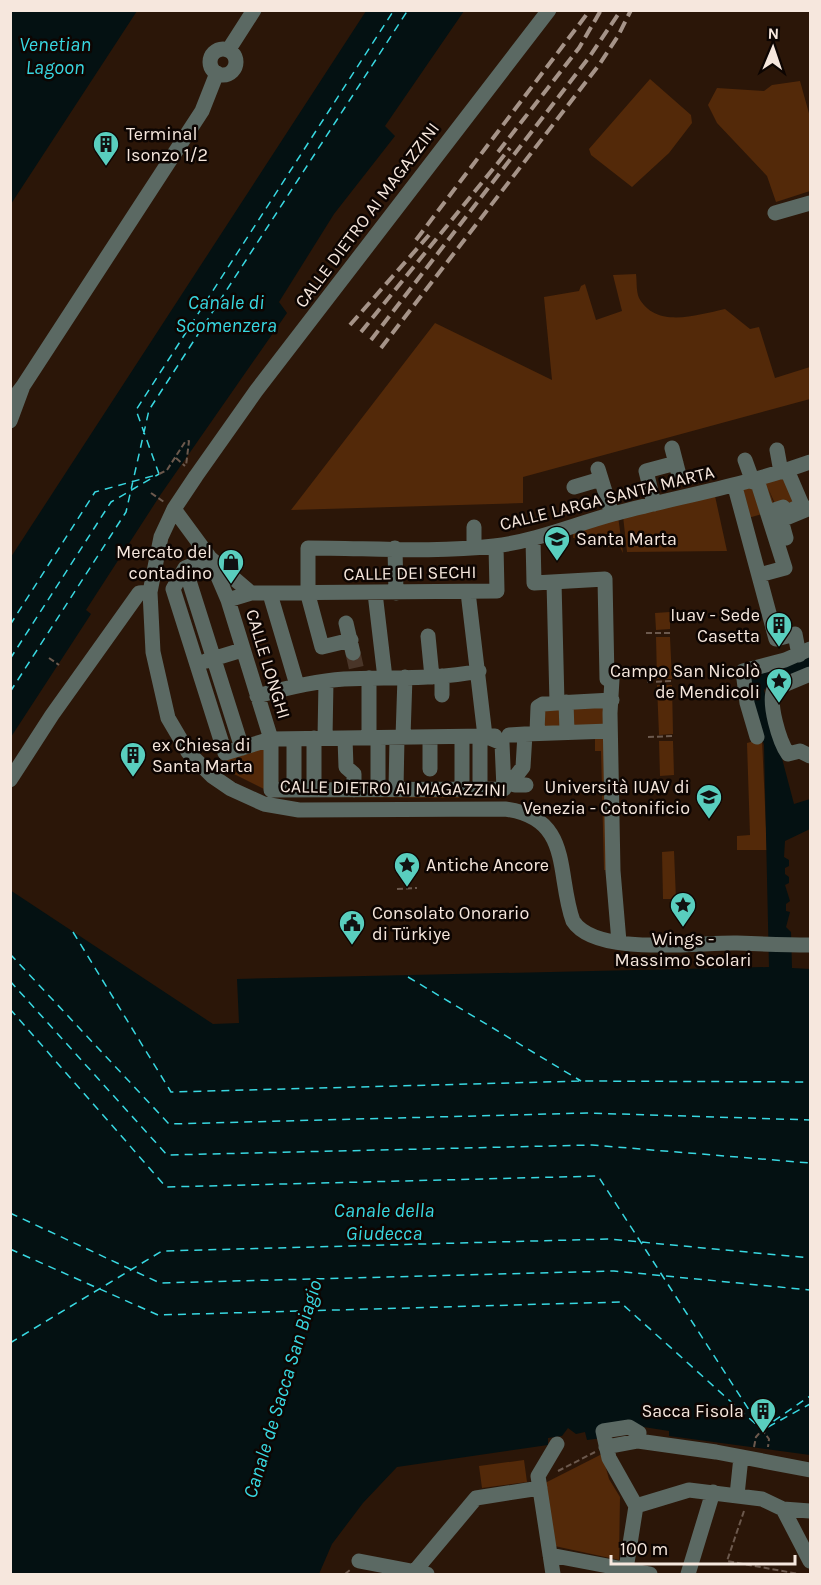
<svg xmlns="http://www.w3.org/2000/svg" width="821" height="1585" viewBox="0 0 821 1585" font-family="Karla,sans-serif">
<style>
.green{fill:#532909}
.water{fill:#041112}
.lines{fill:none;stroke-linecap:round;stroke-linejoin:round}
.ferry{stroke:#38d8e1;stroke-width:1.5;stroke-dasharray:8 6;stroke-linecap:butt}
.minor-tunnel{stroke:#493528;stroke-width:15;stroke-dasharray:15 8;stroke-linecap:butt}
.path{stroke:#6c594d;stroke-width:2;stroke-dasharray:6 3;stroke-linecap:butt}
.minor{stroke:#5b6963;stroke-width:15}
.rail{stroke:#a59388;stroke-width:4;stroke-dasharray:12 6;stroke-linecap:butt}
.labels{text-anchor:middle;stroke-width:5;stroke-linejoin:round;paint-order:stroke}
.poi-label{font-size:18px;fill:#f6e7dd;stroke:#0d0502;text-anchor:start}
.street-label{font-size:18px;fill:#f6e7dd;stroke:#0d0502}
.water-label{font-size:20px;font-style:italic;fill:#38d8e1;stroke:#0d0502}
</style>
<rect width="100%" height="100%" fill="#2b1608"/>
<path class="green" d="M 650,79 L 691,115 L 692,123 L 669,153 L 632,187 L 591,155 L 589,149 Z
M 800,81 L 810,117 L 810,191 L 776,202 L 767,176 L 717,123 L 708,105 L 717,88 L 764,91 L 772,85 Z
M 636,274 C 637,281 636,291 639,298 C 656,329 697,315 725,309 L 750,329 L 759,327 L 775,378 L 810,367 L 810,399 L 523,477 L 523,503 L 291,510 L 435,323 L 552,380 L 544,297 L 579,291 L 581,286 L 585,284 L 596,320 L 622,311 L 613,275 Z
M 787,475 L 799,504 L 776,506 L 768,488 L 775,507 L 769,509 L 760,484 Z
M 757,484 L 766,513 L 748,518 L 738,489 Z
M 715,496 L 727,551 L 627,552 L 623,516 Z
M 618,516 L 623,553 L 620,547 L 598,547 L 594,539 L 573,538 L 573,533 Z
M 670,612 L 670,629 L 656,630 L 655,613 Z
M 656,637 L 670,637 L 672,679 L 657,679 Z
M 657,685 L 672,685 L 673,734 L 659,735 Z
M 607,701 L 613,871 L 604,870 L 601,751 L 595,751 L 595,732 L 537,732 L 538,707 Z
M 762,739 L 767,850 L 737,850 L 737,836 L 750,835 L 747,743 Z
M 659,741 L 673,741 L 674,775 L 660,776 Z
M 264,742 L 270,790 L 466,790 L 466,798 L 299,797 L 270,792 L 230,772 L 225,755 Z
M 674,851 L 676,899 L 663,899 L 662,852 Z
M 602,1454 L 609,1479 L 620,1497 L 619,1560 L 550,1545 L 545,1483 Z
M 524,1460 L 527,1482 L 482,1488 L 479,1466 Z"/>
<path class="water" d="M 11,10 L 137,11 L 11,204 L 10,11 Z
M 366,11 L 464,11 L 385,126 L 395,136 L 334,214 L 279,302 L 287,313 L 161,494 L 86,610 L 91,614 L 11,737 L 11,557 Z
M 810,653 L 810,668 L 771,683 L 764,690 L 794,804 L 810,799 L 810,829 L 785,841 L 784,857 L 789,860 L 789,866 L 785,868 L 785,874 L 789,877 L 789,883 L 785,885 L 790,901 L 786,904 L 786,911 L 790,912 L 786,927 L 791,932 L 792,968 L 810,969 L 810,1455 L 669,1436 L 669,1431 L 631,1425 L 602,1438 L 587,1440 L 585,1432 L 576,1434 L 568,1428 L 562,1436 L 548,1438 L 548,1445 L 397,1467 L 363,1503 L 332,1544 L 319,1574 L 11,1574 L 10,890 L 213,1024 L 239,1023 L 237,979 L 769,967 L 764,745 L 747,683 L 749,677 Z"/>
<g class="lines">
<path class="ferry" d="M 159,474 L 136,410 L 394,10
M 10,625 L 95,492 L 156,475
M 10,659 L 111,502 L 159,474
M 10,692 L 126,512 L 149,410 L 408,10
M 73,932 L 171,1092 L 581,1081 L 810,1082
M 10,954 L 169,1124 L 587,1113 L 810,1120
M 408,977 L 581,1081
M 10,981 L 167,1155 L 592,1145 L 810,1163
M 10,1009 L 166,1187 L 598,1176 L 762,1430
M 10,1213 L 160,1283 L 614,1271 L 810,1290
M 10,1249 L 158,1315 L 620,1302 L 759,1427
M 10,1343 L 162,1251 L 609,1239 L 810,1258
M 768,1427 L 810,1404
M 762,1429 L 810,1396"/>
<path class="minor-tunnel" d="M 353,653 L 357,671"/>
<path class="path" d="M 176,458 L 185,466
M 159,474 L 167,470 L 185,442 L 189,441 L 186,466
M 151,493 L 164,502
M 646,633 L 673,633
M 49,658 L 59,665
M 647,682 L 674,681
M 648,737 L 675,736
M 397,889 L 417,888
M 754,1447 L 756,1437 L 762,1430 L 769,1439 L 768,1447
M 558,1471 L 595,1452
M 744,1511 L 727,1561 L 799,1574
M 345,1574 L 350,1570"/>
<path class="minor" d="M 549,10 L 256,391 L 196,476 L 174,509 L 161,537 L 150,592 L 153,652 L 168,718 L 188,752 L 212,776 L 231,789 L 264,804 L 299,810 L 505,809 C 573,818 556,874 573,921 C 596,957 698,942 737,943 C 761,944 786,945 810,945
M210 62a13 13 0 1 1 26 0a13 13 0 1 1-26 0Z
M 229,49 L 254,10
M 775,213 L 810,203
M 23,386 L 202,111 L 217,73
M 10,403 L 23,386 L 10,421
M 672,448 L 679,475
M 777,450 L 781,472
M 745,460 L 753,482
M 598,469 L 612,514
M 757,480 L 785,568 L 759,575
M 574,487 L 601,479
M 735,487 L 776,639 L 795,634 L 799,655
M 654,504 L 646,471 L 676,463
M 174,509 L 210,558 L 185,568 L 242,748
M 768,512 L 783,507 L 785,513 L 802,505 L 787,470
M 474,527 L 474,548
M 786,538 L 781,520 L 810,508
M 533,539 L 534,583 L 605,579 L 607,679 L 612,679 L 610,713 L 613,871 L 619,942
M 395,548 L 396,593
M 185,568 L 173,589 L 225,753 L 271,739 L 485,736 L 502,743 L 504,789 L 271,790 L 271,739 L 228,600
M 554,582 L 557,703 L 612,700
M 468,592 L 485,736 L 495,736
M 251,593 L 210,558 L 228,600 L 251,593 L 497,591 L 496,546
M 375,593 L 385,678
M 270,594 L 297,685
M 346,623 L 353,653
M 428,636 L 432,677
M 351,640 L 322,647 L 308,595 L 308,548 C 369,548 433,553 494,546 C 536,541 573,525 613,514 C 681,496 743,486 810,462
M 206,661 L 242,650
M 810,674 L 774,689 C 768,703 779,741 788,754 L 800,751 L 810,756
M 442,695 L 442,676
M 257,696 C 286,688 314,681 344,679 C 389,677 435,680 479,671
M 566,702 L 567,732
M 537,732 L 538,707 L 543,704 L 557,703
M 525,734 L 610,731
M 509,735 L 525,734 L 523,767 L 512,781 L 515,785 L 526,785
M 403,737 L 405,677
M 757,737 L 747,703 L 743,671 L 785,660 L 810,649
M 325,738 L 326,681
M 345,738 L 346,767 L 354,774 L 354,790
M 369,738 L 369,678
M 378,738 L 378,789
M 430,769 L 430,737
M 10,780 L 52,715 L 139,593 L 150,592
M 396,789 L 397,738
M 462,789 L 462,737
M 480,789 L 480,737
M 294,790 L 294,739
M 314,790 L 314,738
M 606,1447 L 638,1441 L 716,1452 L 810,1470
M 737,1495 L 741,1457
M 636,1506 L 689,1490 L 762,1499 L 783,1509 L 810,1511
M 783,1509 L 810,1561
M 550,1555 L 650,1574
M 359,1561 L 427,1574
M 626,1569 L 636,1506 L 609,1458 L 603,1431 L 629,1427 L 639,1433 L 638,1441
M 414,1572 L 476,1498 L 540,1488
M 553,1574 L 538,1476 L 557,1444
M 688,1574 L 713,1492"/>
<path class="rail" d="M 498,152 L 579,48 L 601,10
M 416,240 L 590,10
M 350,325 L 429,235
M 361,332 L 510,148
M 371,340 L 590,56 L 621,10
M 381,348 L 599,65 L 618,36 L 631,10"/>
</g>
<defs>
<g id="building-pin" transform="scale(1.35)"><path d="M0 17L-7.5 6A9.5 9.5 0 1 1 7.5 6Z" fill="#59cebe" stroke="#0d0502"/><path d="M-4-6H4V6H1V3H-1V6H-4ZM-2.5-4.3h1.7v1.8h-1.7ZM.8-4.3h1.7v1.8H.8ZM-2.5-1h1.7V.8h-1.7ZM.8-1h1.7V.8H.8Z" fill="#111"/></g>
<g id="university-pin" transform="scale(1.35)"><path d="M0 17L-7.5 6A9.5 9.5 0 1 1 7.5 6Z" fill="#59cebe" stroke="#0d0502"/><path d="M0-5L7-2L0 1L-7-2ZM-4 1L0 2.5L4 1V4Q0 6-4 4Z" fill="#111"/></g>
<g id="shop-pin" transform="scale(1.35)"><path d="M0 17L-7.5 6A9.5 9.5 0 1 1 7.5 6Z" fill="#59cebe" stroke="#0d0502"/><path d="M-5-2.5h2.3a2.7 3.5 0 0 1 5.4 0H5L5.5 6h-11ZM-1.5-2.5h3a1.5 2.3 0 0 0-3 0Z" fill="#111"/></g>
<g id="sight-pin" transform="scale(1.35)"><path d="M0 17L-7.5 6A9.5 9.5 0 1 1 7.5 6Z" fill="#59cebe" stroke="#0d0502"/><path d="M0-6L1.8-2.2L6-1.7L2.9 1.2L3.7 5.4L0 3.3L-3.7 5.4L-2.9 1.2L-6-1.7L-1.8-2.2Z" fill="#111"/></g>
<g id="civic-pin" transform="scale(1.35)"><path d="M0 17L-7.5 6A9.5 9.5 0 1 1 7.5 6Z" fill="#59cebe" stroke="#0d0502"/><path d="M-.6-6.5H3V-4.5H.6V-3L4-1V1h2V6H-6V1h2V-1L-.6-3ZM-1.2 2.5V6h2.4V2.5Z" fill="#111"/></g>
</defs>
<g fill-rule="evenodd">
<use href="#building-pin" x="106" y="144"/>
<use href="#university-pin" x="557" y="539"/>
<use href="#shop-pin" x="231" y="562"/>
<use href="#building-pin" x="779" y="625"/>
<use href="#sight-pin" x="779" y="681"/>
<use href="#building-pin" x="133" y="755"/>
<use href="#university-pin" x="709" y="797"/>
<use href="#sight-pin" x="407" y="865"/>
<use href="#sight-pin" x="683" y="905"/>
<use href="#civic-pin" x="352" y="923"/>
<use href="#building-pin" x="763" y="1411"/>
</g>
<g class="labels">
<g class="poi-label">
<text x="126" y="140">Terminal<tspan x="126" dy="21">Isonzo 1/2</tspan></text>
<text x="576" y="545">Santa Marta</text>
<text x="212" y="558" text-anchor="end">Mercato del<tspan x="212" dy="21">contadino</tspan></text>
<text x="760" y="621" text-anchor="end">Iuav - Sede<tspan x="760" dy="21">Casetta</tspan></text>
<text x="760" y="677" text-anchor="end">Campo San Nicolò<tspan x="760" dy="21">de Mendicoli</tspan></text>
<text x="152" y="751">ex Chiesa di<tspan x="152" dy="21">Santa Marta</tspan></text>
<text x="690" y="793" text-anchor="end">Università IUAV di<tspan x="690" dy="21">Venezia - Cotonificio</tspan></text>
<text x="426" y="871">Antiche Ancore</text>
<text x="372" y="919">Consolato Onorario<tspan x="372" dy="21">di Türkiye</tspan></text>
<text x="683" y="945" text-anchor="middle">Wings -<tspan x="683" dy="21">Massimo Scolari</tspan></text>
<text x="744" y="1417" text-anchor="end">Sacca Fisola</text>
</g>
<g class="street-label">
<text transform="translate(367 215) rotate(-53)" y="6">CALLE DIETRO AI MAGAZZINI</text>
<text transform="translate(607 498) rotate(-14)" y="6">CALLE LARGA SANTA MARTA</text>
<text transform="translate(410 573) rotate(-1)" y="6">CALLE DEI SECHI</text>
<text transform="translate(268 664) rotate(73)" y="6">CALLE LONGHI</text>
<text transform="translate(393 788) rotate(1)" y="6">CALLE DIETRO AI MAGAZZINI</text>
</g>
<g class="water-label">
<text x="55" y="51">Venetian<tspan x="55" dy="23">Lagoon</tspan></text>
<text x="226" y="309">Canale di<tspan x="226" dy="23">Scomenzera</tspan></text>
<text x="384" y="1217">Canale della<tspan x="384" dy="23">Giudecca</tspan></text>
<text transform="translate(282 1389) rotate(-73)" y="7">Canale de Sacca San Biagio</text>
</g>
</g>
<rect width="821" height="1585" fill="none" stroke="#f6e7dd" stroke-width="24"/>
<g transform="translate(773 48) rotate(2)" stroke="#0d0502" stroke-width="4.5" paint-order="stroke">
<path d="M0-4.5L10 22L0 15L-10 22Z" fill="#f6e7dd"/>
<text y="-9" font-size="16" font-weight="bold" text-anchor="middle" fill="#f6e7dd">N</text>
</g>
<path d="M611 1555v9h184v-9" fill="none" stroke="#f6e7dd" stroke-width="3"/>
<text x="620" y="1555" font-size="18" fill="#f6e7dd" stroke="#0d0502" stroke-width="4.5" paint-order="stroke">100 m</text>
</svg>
